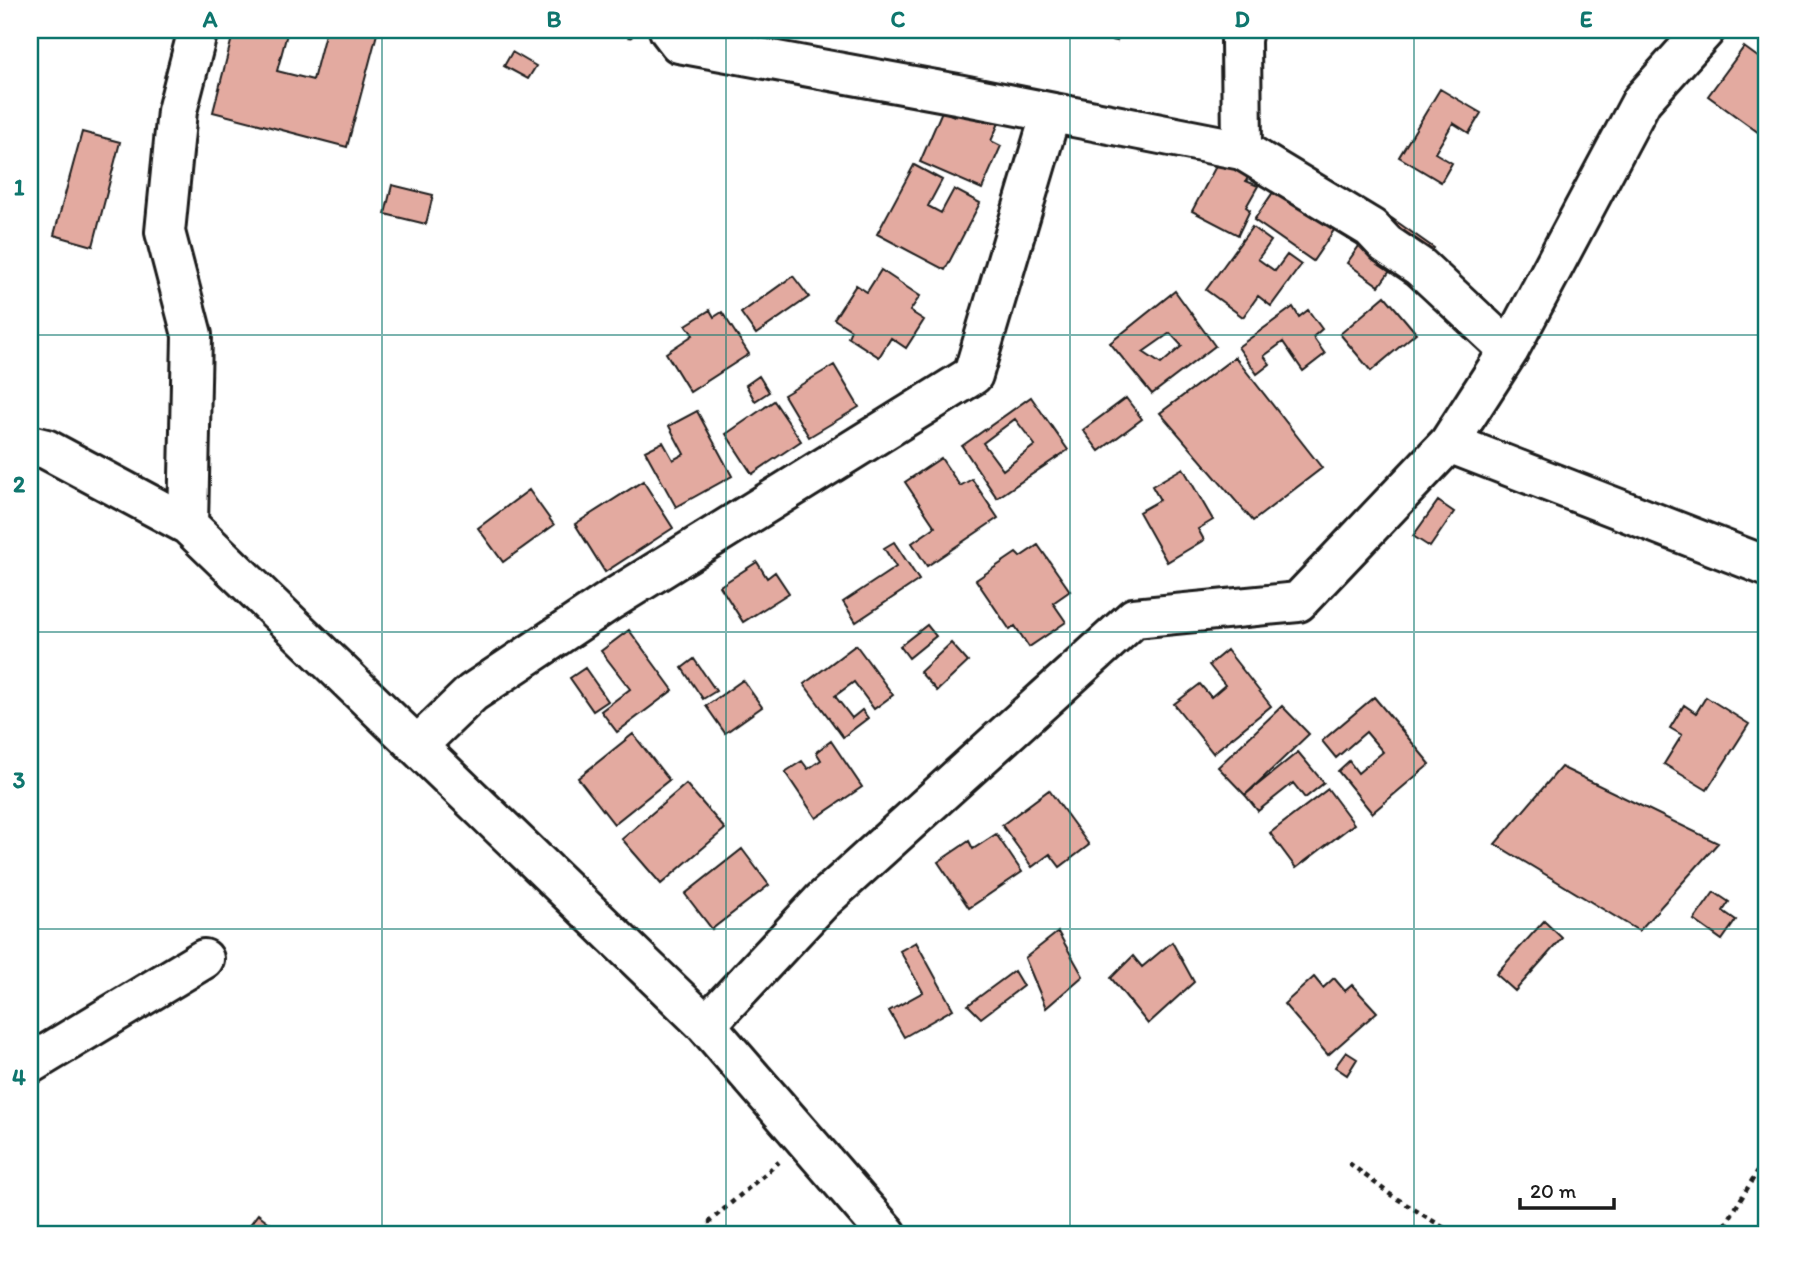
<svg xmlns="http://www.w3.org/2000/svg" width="1796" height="1264" viewBox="0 0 1796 1264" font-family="Itim,sans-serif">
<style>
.building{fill:#e3aaa0;stroke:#1c1c1c;stroke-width:2;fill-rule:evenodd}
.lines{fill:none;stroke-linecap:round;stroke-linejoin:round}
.street-casing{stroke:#1c1c1c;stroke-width:44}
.path{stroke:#1c1c1c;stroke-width:4.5;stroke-dasharray:5 5;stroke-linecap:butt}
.street{stroke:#fff;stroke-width:38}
.grid{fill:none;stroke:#0f766e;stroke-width:2;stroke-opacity:0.55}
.neatline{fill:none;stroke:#0f766e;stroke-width:2.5}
.grid-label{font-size:23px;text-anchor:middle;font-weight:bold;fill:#0f766e}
</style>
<rect width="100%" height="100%" fill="#fff"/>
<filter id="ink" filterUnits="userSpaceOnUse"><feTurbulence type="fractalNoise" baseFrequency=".0143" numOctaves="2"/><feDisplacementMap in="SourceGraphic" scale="14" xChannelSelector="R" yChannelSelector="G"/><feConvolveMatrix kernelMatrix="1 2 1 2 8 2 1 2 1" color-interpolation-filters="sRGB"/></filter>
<g filter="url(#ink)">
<path class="building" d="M 234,30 L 288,30 L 277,71 L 313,80 L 326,30 L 378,30 L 347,147 L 213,112 Z
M 972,30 L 992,30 L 991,37 L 971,33 Z
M 1066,30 L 1119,30 L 1117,41 Z
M 1744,47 L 1766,63 L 1766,138 L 1708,96 Z
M 512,52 L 536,66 L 528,79 L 504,66 Z
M 1440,89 L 1481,113 L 1469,133 L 1453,123 L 1435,153 L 1452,163 L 1441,182 L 1399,157 Z
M 959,105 L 999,123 L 991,141 L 1001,146 L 982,189 L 920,162 L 942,111 L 954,116 Z
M 82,132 L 120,142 L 93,246 L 54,235 Z
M 1223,153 L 1253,168 L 1246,181 L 1258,186 L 1246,207 L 1250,210 L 1238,235 L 1192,211 Z
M 914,165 L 942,180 L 928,206 L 941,213 L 954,189 L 980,203 L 945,270 L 877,234 Z
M 1289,169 L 1349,208 L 1313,261 L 1254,220 Z
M 392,185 L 433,195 L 426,224 L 385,214 Z
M 1383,212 L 1434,248 L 1420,267 L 1375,259 L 1390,271 L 1379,286 L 1347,263 Z
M 1252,227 L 1271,241 L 1258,259 L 1275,271 L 1287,255 L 1301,265 L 1271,306 L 1258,296 L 1243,317 L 1206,290 Z
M 881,270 L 920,296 L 910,311 L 924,320 L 906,348 L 891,338 L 879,357 L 848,337 L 851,330 L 834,319 L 856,285 L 867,292 Z
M 793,276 L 809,297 L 756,334 L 741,313 Z
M 1175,291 L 1215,346 L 1152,394 L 1110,343 ZM 1170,333 L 1182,346 L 1161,364 L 1143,352 Z
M 1385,296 L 1416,333 L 1371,371 L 1340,334 Z
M 1293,307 L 1299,317 L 1308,310 L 1322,329 L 1313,337 L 1325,354 L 1303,371 L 1283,342 L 1264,356 L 1270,364 L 1257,374 L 1238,347 Z
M 710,310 L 714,317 L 722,312 L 749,354 L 690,392 L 666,353 L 693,335 L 686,325 Z
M 1235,357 L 1322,468 L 1253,521 L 1160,413 Z
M 834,365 L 859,407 L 809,437 L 784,395 Z
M 759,376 L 769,392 L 755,401 L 746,385 Z
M 1031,397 L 1068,450 L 997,498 L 962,446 ZM 1015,419 L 1035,445 L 1003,470 L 983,443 Z
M 1126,398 L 1142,419 L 1099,451 L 1083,430 Z
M 774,401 L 801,441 L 752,474 L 726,434 Z
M 697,411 L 732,476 L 676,507 L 645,451 L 663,442 L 673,460 L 684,454 L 669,426 Z
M 941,458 L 960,486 L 972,479 L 998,518 L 927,566 L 912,543 L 935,527 L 905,482 Z
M 1183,468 L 1213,520 L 1198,529 L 1204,540 L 1167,562 L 1139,512 L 1160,500 L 1152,486 Z
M 643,481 L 673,528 L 605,572 L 575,524 Z
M 529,490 L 554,525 L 503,562 L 478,528 Z
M 1438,501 L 1454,512 L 1430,547 L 1413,536 Z
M 894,542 L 919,580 L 856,622 L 843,602 L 896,567 L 884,548 Z
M 1038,545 L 1070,591 L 1053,603 L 1066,622 L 1029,647 L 1015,626 L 1010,630 L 976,580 L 1016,553 L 1020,557 Z
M 757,562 L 767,578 L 775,572 L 789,593 L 743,622 L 720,586 Z
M 927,625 L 936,636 L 909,658 L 900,646 Z
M 629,630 L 673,690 L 617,732 L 601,711 L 630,689 L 601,651 Z
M 951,643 L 968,662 L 937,691 L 920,672 Z
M 856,645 L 893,695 L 874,709 L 854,682 L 835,696 L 852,718 L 862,710 L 868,718 L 843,737 L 804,684 Z
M 1227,650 L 1271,706 L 1213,753 L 1174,704 L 1200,684 L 1211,697 L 1225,685 L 1209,665 Z
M 694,659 L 716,691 L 703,699 L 682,668 Z
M 585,668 L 608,701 L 593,711 L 570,678 Z
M 743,680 L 762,707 L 725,733 L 706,706 Z
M 1374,697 L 1430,764 L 1372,813 L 1338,771 L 1349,761 L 1358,773 L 1383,752 L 1366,732 L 1336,758 L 1322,741 Z
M 1706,697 L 1749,724 L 1707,790 L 1664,764 L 1682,735 L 1670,728 L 1684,705 L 1696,713 Z
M 1282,706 L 1309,734 L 1245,795 L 1218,767 Z
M 633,734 L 669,780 L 614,824 L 578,778 Z
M 831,741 L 862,787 L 816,818 L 785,772 L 802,761 L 808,769 L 821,760 L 816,752 Z
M 1298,752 L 1324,783 L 1305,798 L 1293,783 L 1258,811 L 1245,795 Z
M 1561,767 L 1718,843 L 1639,931 L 1495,844 Z
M 686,784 L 725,829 L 661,884 L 622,839 Z
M 1328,789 L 1354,824 L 1296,868 L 1270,833 Z
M 1049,790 L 1089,845 L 1060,867 L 1050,854 L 1032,867 L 1002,825 Z
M 996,834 L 1022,872 L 969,908 L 938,862 L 969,841 L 973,849 Z
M 742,849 L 769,885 L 712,929 L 685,894 Z
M 1714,892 L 1729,902 L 1723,911 L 1736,920 L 1722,940 L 1694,920 Z
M 1544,921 L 1562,938 L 1515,991 L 1496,974 Z
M 1058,932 L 1083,976 L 1046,1008 L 1025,958 Z
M 916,942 L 953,1009 L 904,1037 L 889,1011 L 923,992 L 900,951 Z
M 1172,942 L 1194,982 L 1148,1024 L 1111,978 L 1133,956 L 1142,967 Z
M 1014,971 L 1023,986 L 981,1018 L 968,1005 Z
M 1314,977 L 1323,988 L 1334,978 L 1345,991 L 1352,985 L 1377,1012 L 1328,1055 L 1284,1004 Z
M 1346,1052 L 1357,1059 L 1347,1075 L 1335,1067 Z
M 258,1214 L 284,1234 L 243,1234 Z"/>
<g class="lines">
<g class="street-casing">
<path id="street" d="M 669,30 L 679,43 L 957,94 L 1242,150 L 1371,228 L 1386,244 L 1420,267 L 1509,350
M 1242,150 L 1241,40 L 1243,30
M 1449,443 L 1766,566
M 30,445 L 46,449 L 188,525 L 706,1025
M 188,525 L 192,335 L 165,232 L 177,111 L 198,30
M 417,746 L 472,693 L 611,600 L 973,375 L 1051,113
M 30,1064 L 204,959
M 887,1234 L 706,1025 L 822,901 L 1134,618 L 1298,602 L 1449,443 L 1509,350 L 1642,100 L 1705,30"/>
</g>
<path class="path" d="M 588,30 L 637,37
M 1349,1163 L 1391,1195 L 1454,1234
M 711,1234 L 710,1221 L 779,1162
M 1720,1234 L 1766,1157"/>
<use href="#street" class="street"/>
</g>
</g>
<path class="grid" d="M 382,30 L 382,1234M 726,30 L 726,1234M 1070,30 L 1070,1234M 1414,30 L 1414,1234M 30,335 L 1766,335M 30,632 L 1766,632M 30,929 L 1766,929"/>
<rect width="1796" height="1264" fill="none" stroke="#fff" stroke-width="77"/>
<path d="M1520 1198v10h94v-10" fill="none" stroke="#1c1c1c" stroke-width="3.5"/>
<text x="1530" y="1198" font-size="21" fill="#1c1c1c" stroke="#ffffff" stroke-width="5" paint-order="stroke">20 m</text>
<rect x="38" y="38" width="1720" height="1188" class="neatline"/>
<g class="grid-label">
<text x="210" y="27">A</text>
<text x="554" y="27">B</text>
<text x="898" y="27">C</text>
<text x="1242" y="27">D</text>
<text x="1586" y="27">E</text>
<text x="19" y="195">1</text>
<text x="19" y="492">2</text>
<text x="19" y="788">3</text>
<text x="19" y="1085">4</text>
</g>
</svg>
